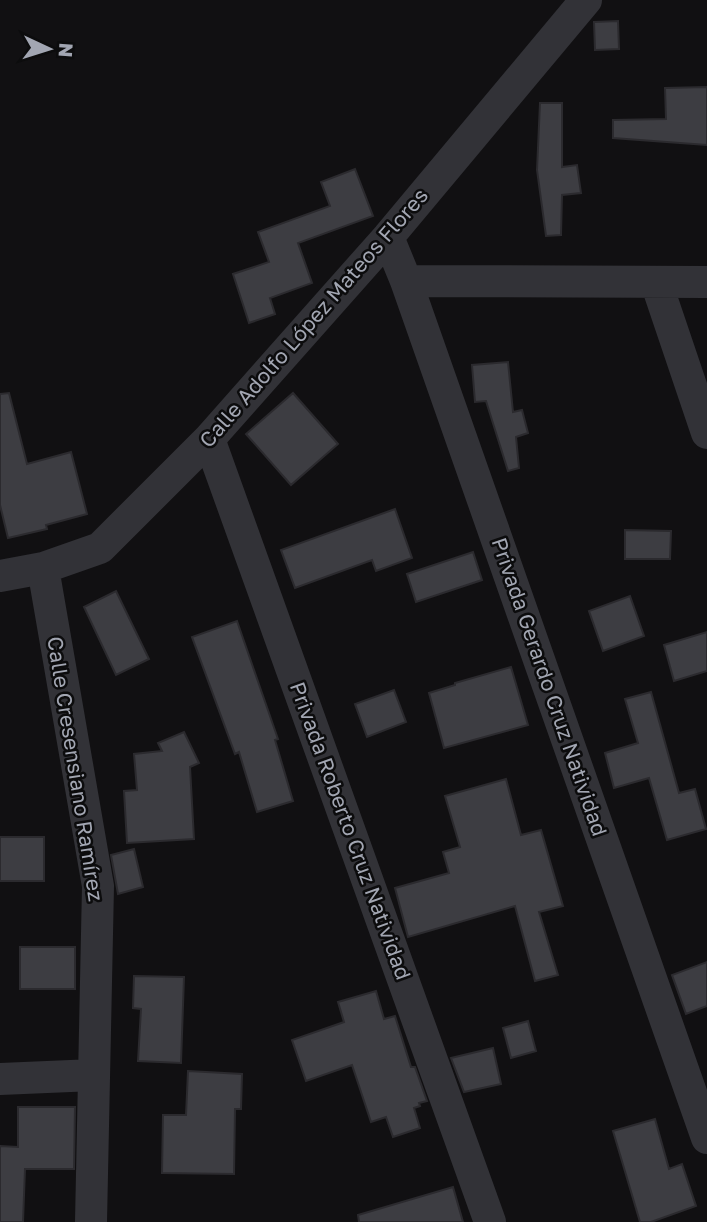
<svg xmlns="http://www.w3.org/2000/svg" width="707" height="1222" viewBox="0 0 707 1222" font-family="'Golos Text',sans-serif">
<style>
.building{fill:#3d3d42;stroke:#2b2a2e;stroke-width:2}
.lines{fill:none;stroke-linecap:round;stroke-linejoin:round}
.minor{stroke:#323237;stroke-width:32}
.labels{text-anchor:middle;stroke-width:5;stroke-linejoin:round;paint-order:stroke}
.street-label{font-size:21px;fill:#a2a6b2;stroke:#0c0c0d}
</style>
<rect width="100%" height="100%" fill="#111012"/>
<path class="building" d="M 618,21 L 619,49 L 595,50 L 594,22 Z
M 707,87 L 707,145 L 613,138 L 613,120 L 666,119 L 665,88 Z
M 540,103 L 562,103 L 562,167 L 577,165 L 581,193 L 562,195 L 561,235 L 546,236 L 537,170 Z
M 355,169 L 373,216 L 298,243 L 312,283 L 270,298 L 275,314 L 249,323 L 233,274 L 269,262 L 258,232 L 330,206 L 321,182 Z
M 508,362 L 513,412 L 522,410 L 528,433 L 516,437 L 519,468 L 508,471 L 486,401 L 475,402 L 472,365 Z
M 9,393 L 27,464 L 71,452 L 87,514 L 46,525 L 47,529 L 8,538 L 0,505 L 0,394 Z
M 293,393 L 338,444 L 291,485 L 246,434 Z
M 395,509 L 412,558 L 376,571 L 372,560 L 295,588 L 281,550 Z
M 625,530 L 671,531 L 670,559 L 625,559 Z
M 473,552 L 482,580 L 416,602 L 407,574 Z
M 116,591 L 149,659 L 116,675 L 84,607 Z
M 630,596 L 644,636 L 603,651 L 589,611 Z
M 237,621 L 278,739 L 275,740 L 293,801 L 257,812 L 239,752 L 235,754 L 192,637 Z
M 707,632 L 707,671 L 674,681 L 664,645 Z
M 511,667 L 528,725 L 444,748 L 429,693 L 455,685 L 455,683 Z
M 394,690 L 406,722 L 367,737 L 355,704 Z
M 651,692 L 679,793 L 695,789 L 706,829 L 667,840 L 649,778 L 614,788 L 605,753 L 638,743 L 625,699 Z
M 184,732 L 199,763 L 190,767 L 194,839 L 127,843 L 124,791 L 137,790 L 134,754 L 162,751 L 158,743 Z
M 506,779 L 521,835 L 541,830 L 563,906 L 539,912 L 558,975 L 535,981 L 515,906 L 408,937 L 395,888 L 449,873 L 443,852 L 460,847 L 445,796 Z
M 0,837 L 44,837 L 44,881 L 0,881 Z
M 134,849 L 143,887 L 118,894 L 111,855 Z
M 20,947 L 75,947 L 75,989 L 20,989 Z
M 707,962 L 707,1006 L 686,1014 L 672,975 Z
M 134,976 L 184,977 L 181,1063 L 138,1061 L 141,1009 L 133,1008 Z
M 376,991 L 384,1019 L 395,1016 L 411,1067 L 415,1067 L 427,1101 L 419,1103 L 420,1106 L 414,1108 L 420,1128 L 393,1137 L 386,1117 L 371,1122 L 352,1065 L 306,1081 L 292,1040 L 344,1022 L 338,1002 Z
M 528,1021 L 536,1051 L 511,1058 L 503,1028 Z
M 493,1048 L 501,1084 L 464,1092 L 451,1058 Z
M 188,1071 L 242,1074 L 241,1109 L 235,1109 L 234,1174 L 162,1173 L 163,1115 L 186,1115 Z
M 18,1107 L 75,1107 L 74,1169 L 25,1169 L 23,1222 L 0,1222 L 0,1146 L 18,1147 Z
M 655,1119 L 669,1169 L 682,1164 L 696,1206 L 651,1222 L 640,1222 L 613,1131 Z
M 453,1187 L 463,1222 L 359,1222 L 358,1215 Z"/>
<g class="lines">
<path class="minor" d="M 388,237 L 406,281 L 707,1138
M 406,281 L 707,282
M 656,282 L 707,433
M 209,439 L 490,1222
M 43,568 L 98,886 L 91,1222
M 0,576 L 43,568 L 100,548 L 209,439 L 388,237 L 586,0
M 0,1079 L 94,1075"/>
</g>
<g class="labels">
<g class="street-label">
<text transform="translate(314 318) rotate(-49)" y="7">Calle Adolfo López Mateos Flores</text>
<text transform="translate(549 687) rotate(71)" y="7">Privada Gerardo Cruz Natividad</text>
<text transform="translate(75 769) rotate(81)" y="7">Calle Cresensiano Ramírez</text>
<text transform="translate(350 831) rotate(70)" y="7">Privada Roberto Cruz Natividad</text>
</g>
</g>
<g transform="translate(49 49) rotate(94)" stroke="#0c0c0d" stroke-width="5" paint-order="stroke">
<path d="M0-5L12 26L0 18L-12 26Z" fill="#a2a6b2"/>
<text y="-10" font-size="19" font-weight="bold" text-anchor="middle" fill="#a2a6b2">N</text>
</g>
</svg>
